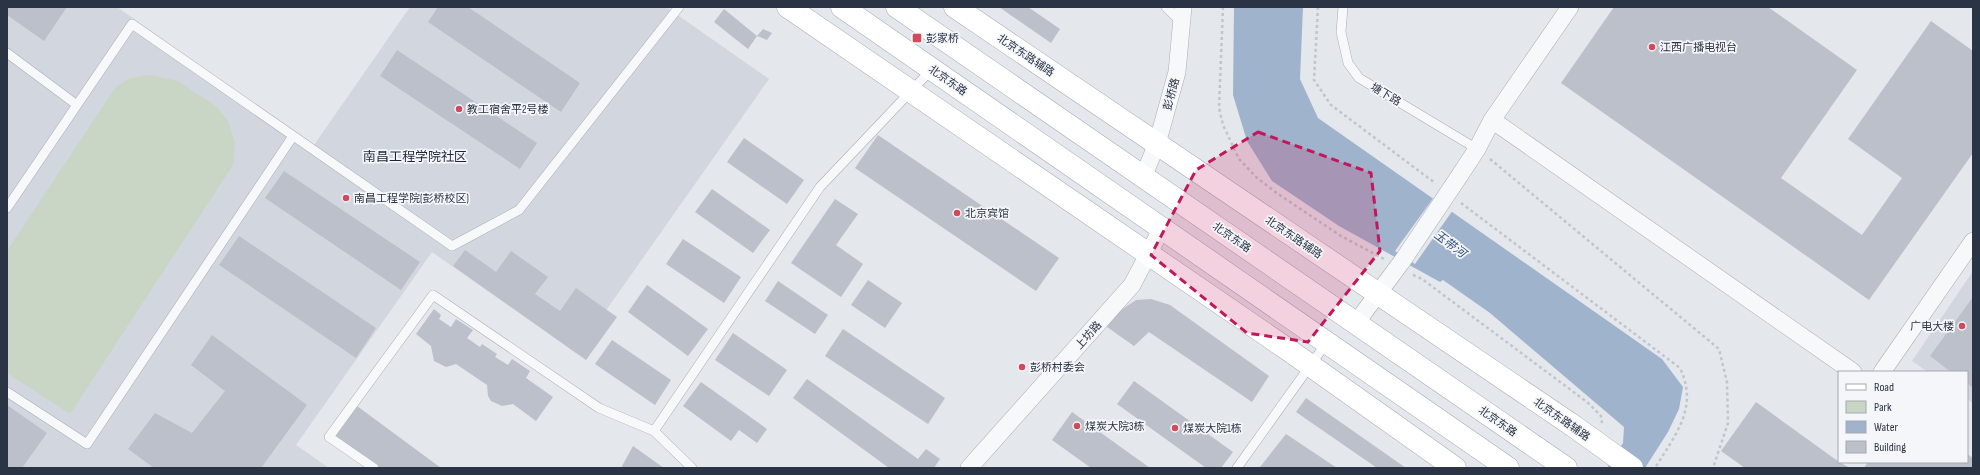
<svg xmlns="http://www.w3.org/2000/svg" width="1980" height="475" viewBox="0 0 1980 475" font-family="'Sofia Sans Condensed','Noto Sans SC',sans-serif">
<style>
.built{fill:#d2d6de}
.green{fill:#c9d6c5}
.water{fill:#9fb4cc}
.pier{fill:#e4e7ec}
.building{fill:#bbc0ca}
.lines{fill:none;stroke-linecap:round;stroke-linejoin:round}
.lane-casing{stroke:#a9aeb7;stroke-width:10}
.street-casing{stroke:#a9aeb7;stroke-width:18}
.secondary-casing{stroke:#a9aeb7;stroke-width:23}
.primary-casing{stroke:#a3abb8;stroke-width:23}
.path{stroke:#c2c5cb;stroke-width:2.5;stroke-dasharray:3 3;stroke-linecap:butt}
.lane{stroke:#f7f8fa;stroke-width:9}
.street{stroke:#f7f8fa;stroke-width:17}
.secondary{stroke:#fff;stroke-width:22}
.primary{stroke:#fff;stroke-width:22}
.street-bridge-casing{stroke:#a9aeb7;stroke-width:18;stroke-linecap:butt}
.secondary-bridge-casing{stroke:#a9aeb7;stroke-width:23;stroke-linecap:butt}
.street-bridge{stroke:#f7f8fa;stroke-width:17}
.secondary-bridge{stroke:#fff;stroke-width:22}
.marked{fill:#c2185b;fill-opacity:0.2;stroke:#c2185b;stroke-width:3;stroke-dasharray:8 5;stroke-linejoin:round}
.poi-dot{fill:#d1495b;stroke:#f4f6f9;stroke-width:1.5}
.labels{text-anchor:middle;stroke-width:3.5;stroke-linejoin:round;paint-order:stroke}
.poi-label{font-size:11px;fill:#2b3445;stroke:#f4f6f9;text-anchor:start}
.street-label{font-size:11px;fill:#2b3445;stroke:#f4f6f9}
.water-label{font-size:12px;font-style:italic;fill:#34527a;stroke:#f4f6f9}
.quarter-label{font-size:13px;fill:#1d2536;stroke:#f4f6f9}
</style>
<rect width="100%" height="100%" fill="#e4e7ec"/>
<path class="built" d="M 7,7 L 117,7 L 314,145 L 410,7 L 666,7 L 769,79 L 576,353 L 432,252 L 296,445 L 329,468 L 7,468 Z
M 1973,271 L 1973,403 L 1967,399 L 1967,372 L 1928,372 L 1912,361 Z"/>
<path class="green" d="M 150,75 L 178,81 L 217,107 L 228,121 L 235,143 L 233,165 L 70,414 L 7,373 L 7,251 L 115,88 L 130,78 Z"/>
<path class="water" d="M 1234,7 L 1303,7 L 1300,79 L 1318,118 L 1662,359 L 1683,387 L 1679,409 L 1668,432 L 1645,468 L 1607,468 L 1623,443 L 1624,427 L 1490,313 L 1443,280 L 1440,282 L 1339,226 L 1272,181 L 1247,141 L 1233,95 Z"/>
<path class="pier" d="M 1434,197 L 1453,210 L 1415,264 L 1395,251 Z"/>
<path class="building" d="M 7,7 L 67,7 L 44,41 L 7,15 Z
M 438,7 L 468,7 L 580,83 L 561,112 L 428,22 Z
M 999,7 L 1028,7 L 1060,29 L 1051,43 Z
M 1614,7 L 1768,7 L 1857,70 L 1781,178 L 1862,235 L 1902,178 L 1848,139 L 1931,21 L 1973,51 L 1973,153 L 1869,300 L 1561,83 Z
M 724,9 L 757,36 L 748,49 L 714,22 Z
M 763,29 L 772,33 L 767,40 L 757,36 Z
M 397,50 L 537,143 L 520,169 L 380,76 Z
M 878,135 L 1059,258 L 1036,291 L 855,168 Z
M 744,138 L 804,180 L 787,204 L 727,162 Z
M 284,171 L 420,262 L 401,290 L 265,198 Z
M 712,189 L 770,230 L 753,253 L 695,212 Z
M 835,199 L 858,214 L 836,245 L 863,264 L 841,297 L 791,263 Z
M 239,236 L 376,328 L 356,358 L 219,265 Z
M 683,239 L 741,277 L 724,303 L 666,264 Z
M 465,250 L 496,272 L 511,251 L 548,277 L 535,294 L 560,311 L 576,288 L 617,317 L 586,360 L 453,266 Z
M 868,280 L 902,303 L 885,328 L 851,305 Z
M 778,281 L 828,315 L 815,334 L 765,301 Z
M 647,285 L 708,329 L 688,356 L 628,312 Z
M 1973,297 L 1973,388 L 1967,383 L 1967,372 L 1951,372 L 1930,356 Z
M 1151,299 L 1170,305 L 1269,376 L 1252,402 L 1149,332 L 1134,346 L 1107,327 L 1118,312 L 1136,300 Z
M 434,309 L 441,315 L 439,319 L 451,327 L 456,319 L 473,330 L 467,338 L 480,347 L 482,344 L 497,354 L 495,357 L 508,365 L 512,359 L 530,371 L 526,378 L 553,397 L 536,421 L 513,404 L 502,406 L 491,401 L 488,396 L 487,385 L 456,364 L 446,367 L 434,361 L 431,346 L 416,334 Z
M 843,329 L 945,398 L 928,424 L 825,356 Z
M 733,333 L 787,370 L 769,396 L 715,360 Z
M 212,335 L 307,405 L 261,468 L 154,468 L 128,449 L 155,413 L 192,433 L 225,391 L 191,365 Z
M 612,340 L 671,380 L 655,405 L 595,364 Z
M 807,379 L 918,459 L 926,449 L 940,459 L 934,468 L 889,468 L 793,398 Z
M 1134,381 L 1233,452 L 1221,468 L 1206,468 L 1117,404 Z
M 701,382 L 767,429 L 757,443 L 739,430 L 731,441 L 683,406 Z
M 1306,398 L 1406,468 L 1377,468 L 1296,412 Z
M 1756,402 L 1839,462 L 1850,468 L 1745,468 L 1721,451 Z
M 7,405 L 47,433 L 22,468 L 7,468 Z
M 357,406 L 441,468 L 379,468 L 335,435 Z
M 1072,412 L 1150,468 L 1091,468 L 1052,440 Z
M 1286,434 L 1337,468 L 1260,467 Z
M 633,446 L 664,468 L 621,468 Z
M 1967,454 L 1973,458 L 1973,468 L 1864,468 L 1868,462 L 1967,462 Z"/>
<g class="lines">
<g class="lane-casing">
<path id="lane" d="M 1166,7 L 1181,22
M 1343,7 L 1341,32 L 1348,63 L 1359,78 L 1477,149
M 7,53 L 77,105
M 7,208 L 132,24 L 452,246 L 519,210 L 679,7
M 7,392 L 87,444 L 293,136
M 654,431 L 820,187 L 932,69
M 374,468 L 329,437 L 433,295 L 599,408 L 654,431 L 692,468
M 1237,468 L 1327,342"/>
</g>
<g class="street-casing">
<path id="street" d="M 1492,120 L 1853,372
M 1460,175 L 1477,149 L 1492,120 L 1570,7
M 1143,177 L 1157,144 L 1177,72 L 1183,7
M 1356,323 L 1403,260
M 1882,372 L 1973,241
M 969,468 L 1132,285 L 1162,228"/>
</g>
<g class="secondary-casing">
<path id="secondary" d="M 788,7 L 1290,351 L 1455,468
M 955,7 L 1572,425"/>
</g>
<g class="primary-casing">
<path id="primary" d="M 842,7 L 1508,468
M 897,7 L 1566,468"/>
</g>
<path class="path" d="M 1223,7 L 1219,108 L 1223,125 L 1239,159 L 1256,177 L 1278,194 L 1341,236 L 1384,259
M 1318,7 L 1314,80 L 1331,105 L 1435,183
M 1490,159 L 1719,349 L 1727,382 L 1728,423 L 1713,468
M 1461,203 L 1680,368 C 1699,408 1675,435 1655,468
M 1413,275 L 1422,279 L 1587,402 L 1601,416 L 1602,423"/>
<use href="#lane" class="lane"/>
<use href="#street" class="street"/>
<use href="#secondary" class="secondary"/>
<use href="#primary" class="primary"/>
<g class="street-bridge-casing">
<path id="street-bridge" d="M 1403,260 L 1460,175"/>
</g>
<g class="secondary-bridge-casing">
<path id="secondary-bridge" d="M 1572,425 L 1632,468"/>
</g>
<use href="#street-bridge" class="street-bridge"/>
<use href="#secondary-bridge" class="secondary-bridge"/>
</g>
<path class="marked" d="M 1258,132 L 1371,173 L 1380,251 L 1308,342 L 1247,333 L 1151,255 L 1196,170 Z"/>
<g class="poi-dot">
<rect x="912" y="33" width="10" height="10" rx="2"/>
<circle cx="1652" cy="47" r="4"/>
<circle cx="459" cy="109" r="4"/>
<circle cx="346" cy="198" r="4"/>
<circle cx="957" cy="213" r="4"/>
<circle cx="1962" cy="326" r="4"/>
<circle cx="1022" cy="367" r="4"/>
<circle cx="1077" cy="426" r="4"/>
<circle cx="1175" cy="428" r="4"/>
</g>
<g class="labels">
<g class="poi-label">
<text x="926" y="42">彭家桥</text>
<text x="1660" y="51">江西广播电视台</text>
<text x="467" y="113">教工宿舍平2号楼</text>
<text x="354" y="202">南昌工程学院(彭桥校区)</text>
<text x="965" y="217">北京宾馆</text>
<text x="1954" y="330" text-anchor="end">广电大楼</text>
<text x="1030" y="371">彭桥村委会</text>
<text x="1085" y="430">煤炭大院3栋</text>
<text x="1183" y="432">煤炭大院1栋</text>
</g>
<g class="street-label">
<text transform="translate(1026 55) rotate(34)" y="4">北京东路辅路</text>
<text transform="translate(948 80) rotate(35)" y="4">北京东路</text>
<text transform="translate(1171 94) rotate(-75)" y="4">彭桥路</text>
<text transform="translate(1386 94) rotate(31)" y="4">塘下路</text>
<text transform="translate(1232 237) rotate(35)" y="4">北京东路</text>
<text transform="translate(1294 237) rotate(34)" y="4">北京东路辅路</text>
<text transform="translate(1088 335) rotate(-48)" y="4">上坊路</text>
<text transform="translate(1562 419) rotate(35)" y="4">北京东路辅路</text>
<text transform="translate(1498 421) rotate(35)" y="4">北京东路</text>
</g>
<g class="water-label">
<text transform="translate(1450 244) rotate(37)" y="4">玉带河</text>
</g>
<g class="quarter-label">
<text x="415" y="161">南昌工程学院社区</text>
</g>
</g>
<rect width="1980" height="475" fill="none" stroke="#2b3445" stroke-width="16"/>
<rect x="1838" y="371" width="130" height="92" fill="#f4f6f9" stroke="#a4a8b1"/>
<rect x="1846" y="384" width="20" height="6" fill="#ffffff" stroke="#a4a8b1"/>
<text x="1874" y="391" font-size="12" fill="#2b3445">Road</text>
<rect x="1846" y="401" width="20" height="12" fill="#c9d6c5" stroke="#a4a8b1"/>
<text x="1874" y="411" font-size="12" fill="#2b3445">Park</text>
<rect x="1846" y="421" width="20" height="12" fill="#9fb4cc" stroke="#a4a8b1"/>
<text x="1874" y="431" font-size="12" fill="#2b3445">Water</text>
<rect x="1846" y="441" width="20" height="12" fill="#bbc0ca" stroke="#a4a8b1"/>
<text x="1874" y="451" font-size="12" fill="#2b3445">Building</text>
</svg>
